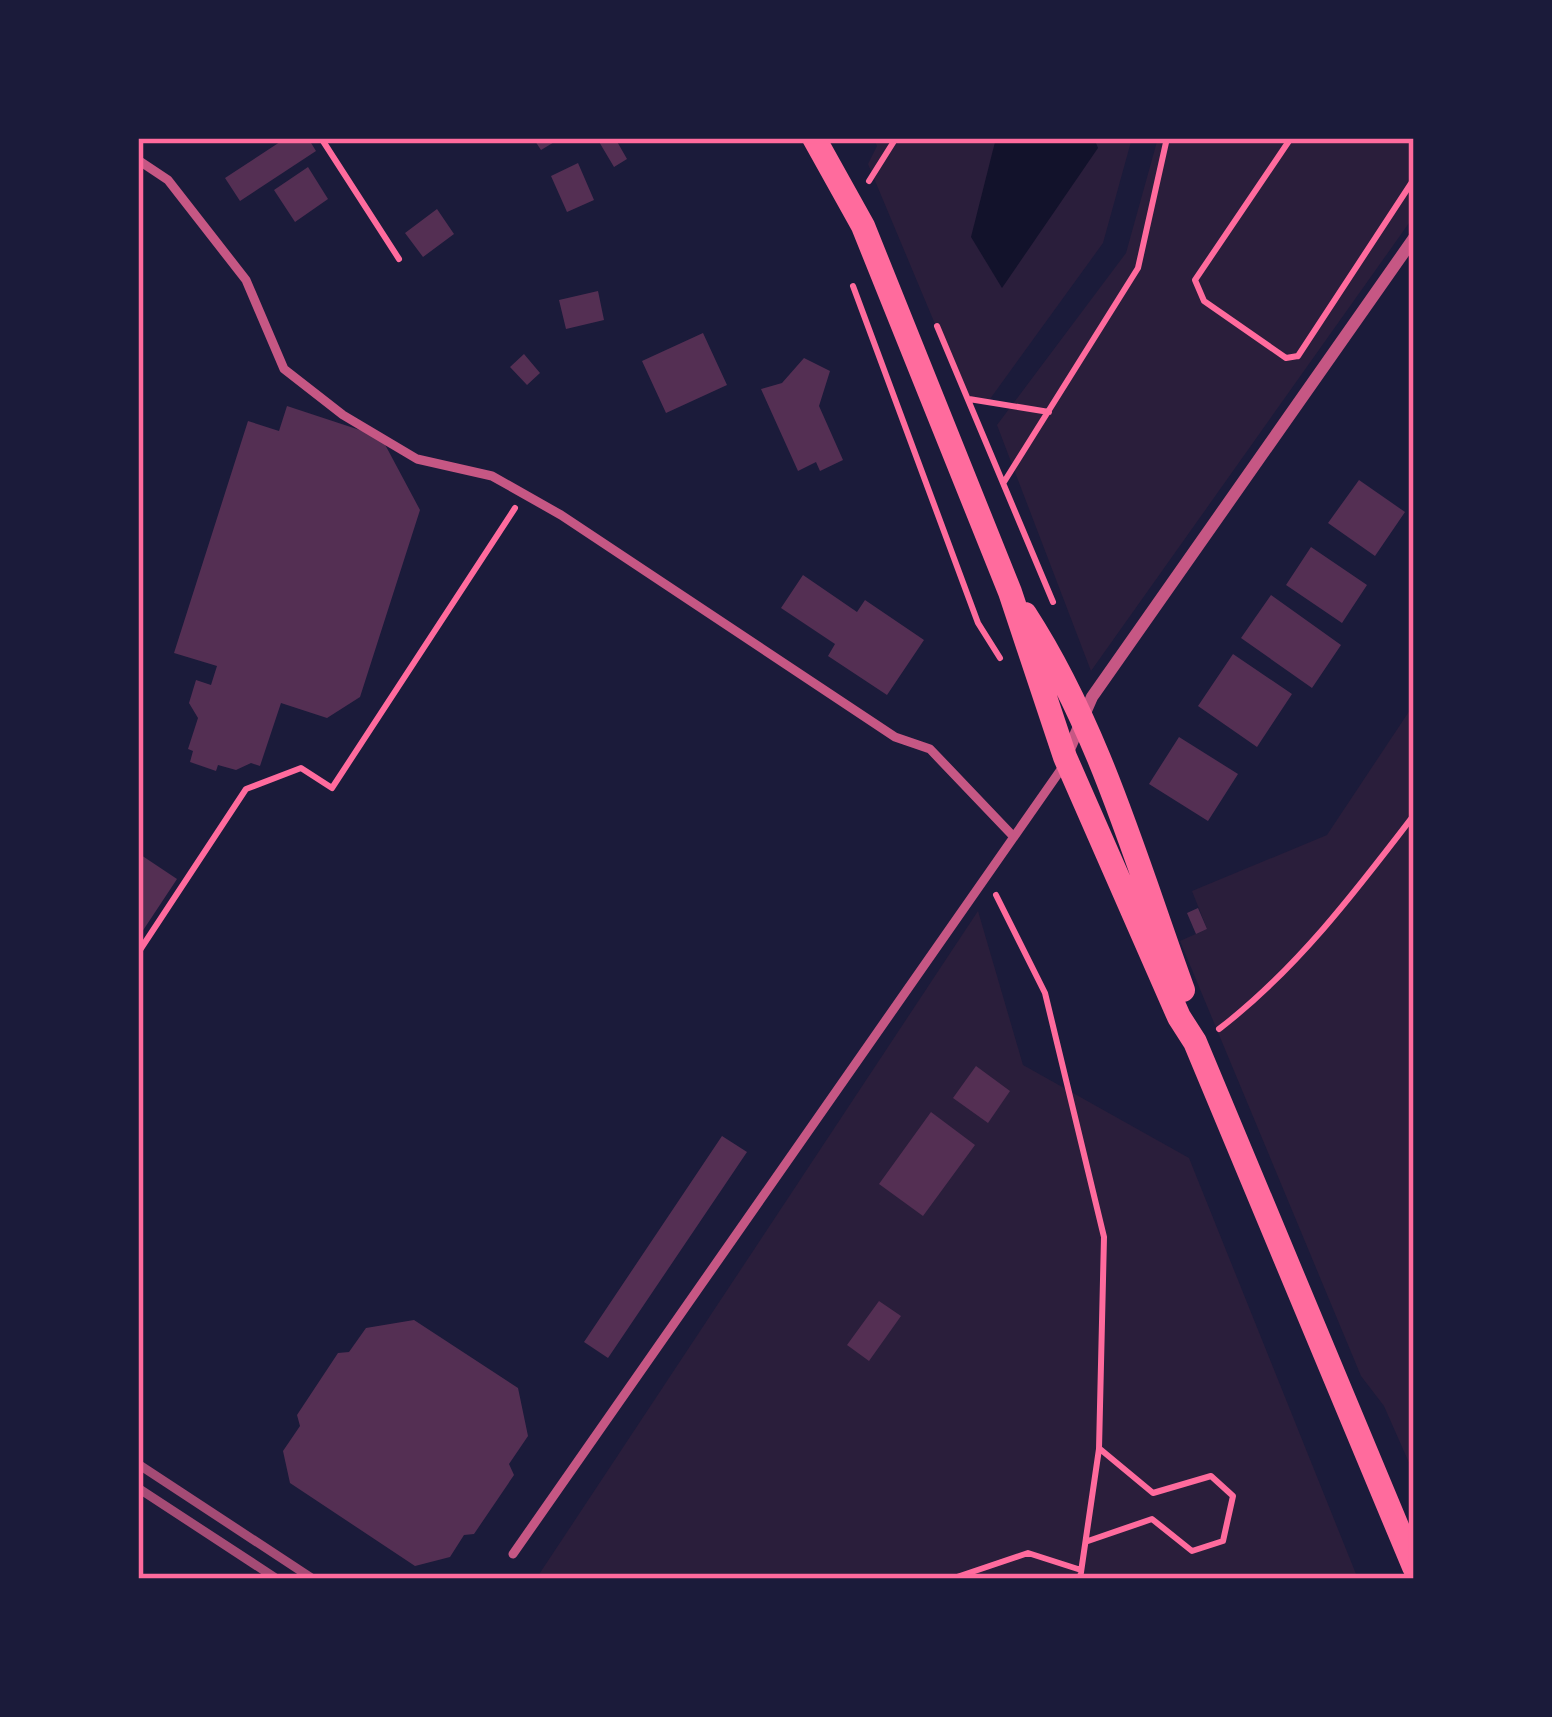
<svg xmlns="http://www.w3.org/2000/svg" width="1552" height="1717" viewBox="0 0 1552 1717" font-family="Overpass,sans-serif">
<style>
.green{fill:#2a1e3b}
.water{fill:#12122b}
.building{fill:#542f53}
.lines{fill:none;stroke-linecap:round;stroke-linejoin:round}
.path{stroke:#ff6b9d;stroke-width:6}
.service{stroke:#c65784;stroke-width:9}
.minor{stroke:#c65784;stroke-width:12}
.secondary{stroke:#ff6b9d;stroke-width:24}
.rail{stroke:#a44b75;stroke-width:9}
.neatline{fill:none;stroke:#ff6b9d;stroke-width:4.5}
</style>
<rect width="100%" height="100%" fill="#1b1b3a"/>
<path class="green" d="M 873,138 L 1132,138 L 1103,243 L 990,399 L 966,398 L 868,164 L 877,146 Z
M 1158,138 L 1414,138 L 1414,216 L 1091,671 L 997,425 L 1126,253 Z
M 1414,704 L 1414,1474 L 1384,1406 L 1361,1376 L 1180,941 L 1207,929 L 1192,891 L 1327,835 Z
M 978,911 L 1023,1065 L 1189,1158 L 1358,1579 L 536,1579 Z"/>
<path class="water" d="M 996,138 L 1094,138 L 1098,148 L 1002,288 L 971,237 Z"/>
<path class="building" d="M 286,138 L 308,138 L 316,151 L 240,201 L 225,178 Z
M 533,138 L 561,138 L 541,150 Z
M 601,138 L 615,138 L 627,159 L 614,167 L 598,140 Z
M 578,163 L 594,200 L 567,212 L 551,176 Z
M 308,167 L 328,199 L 295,222 L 274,190 Z
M 437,209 L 454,234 L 423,257 L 405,233 Z
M 598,291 L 604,320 L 566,329 L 559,300 Z
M 703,333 L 727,385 L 666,413 L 642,361 Z
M 524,354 L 540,373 L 527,385 L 510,367 Z
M 804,358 L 830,371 L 819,406 L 843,460 L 820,471 L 816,462 L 798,471 L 761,389 L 782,383 Z
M 287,406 L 381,437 L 420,510 L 360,697 L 327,718 L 281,703 L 260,766 L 251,763 L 236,770 L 218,765 L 216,771 L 190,762 L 193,751 L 188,749 L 198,718 L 189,703 L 196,680 L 211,685 L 217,666 L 174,653 L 248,421 L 279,431 Z
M 1359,480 L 1405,512 L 1375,556 L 1328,523 Z
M 1311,547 L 1367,585 L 1342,623 L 1286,585 Z
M 803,575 L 857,612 L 865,600 L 924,640 L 887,695 L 828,656 L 835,644 L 781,608 Z
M 1271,595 L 1341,645 L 1312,688 L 1241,638 Z
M 1233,654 L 1292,694 L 1257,747 L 1198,706 Z
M 1179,737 L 1238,774 L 1208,821 L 1149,784 Z
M 138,853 L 177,879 L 138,938 Z
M 1198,908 L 1207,929 L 1196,934 L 1187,913 Z
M 976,1066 L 1010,1091 L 988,1123 L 953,1098 Z
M 931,1112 L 975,1145 L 923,1216 L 879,1184 Z
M 722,1136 L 747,1152 L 608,1358 L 584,1342 Z
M 879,1301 L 901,1316 L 869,1361 L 847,1345 Z
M 414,1320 L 518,1388 L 528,1436 L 509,1464 L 514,1475 L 474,1534 L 464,1535 L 450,1557 L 415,1566 L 290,1483 L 283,1451 L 300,1426 L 297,1415 L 338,1353 L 349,1352 L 366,1328 Z"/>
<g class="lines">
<path class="path" d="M 321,138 L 399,259
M 1291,138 L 1195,280 L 1204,301 L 1286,358 L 1298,356
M 869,181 L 896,138
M 853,286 L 978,623 L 1000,658
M 937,326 L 1053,602
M 1298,356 L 1414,179
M 969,399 L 1049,412
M 1004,482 L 1138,268 L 1167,138
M 996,895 L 1045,993 L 1104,1237 L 1099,1449 L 1080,1579
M 138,953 L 246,789 L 301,768 L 332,788 L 515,508
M 1219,1029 C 1295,971 1356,891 1414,815
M 1088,1541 L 1152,1519 L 1192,1551 L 1223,1541 L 1233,1496 L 1211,1476 L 1153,1493 L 1100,1449
M 951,1579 L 1028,1553 L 1081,1570"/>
<path class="service" d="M 138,160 L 168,180 L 246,280 L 284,369 L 343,415 L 417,459 L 492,476 L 561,515 L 895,737 L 930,749 L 1013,836
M 513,1554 L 1062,768"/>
<path class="minor" d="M 1067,754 L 1092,697 L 1414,238"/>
<path class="secondary" d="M 814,138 L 863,226 L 1010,592 L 1065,757 L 1179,1017 L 1195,1042 L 1414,1567
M 1025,614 C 1099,728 1137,864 1183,990"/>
<path class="rail" d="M 138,1464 L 313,1579
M 138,1488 L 277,1579"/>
</g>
<rect width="1552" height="1717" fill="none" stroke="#1b1b3a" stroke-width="282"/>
<rect x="141" y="141" width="1270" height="1435" class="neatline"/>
</svg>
